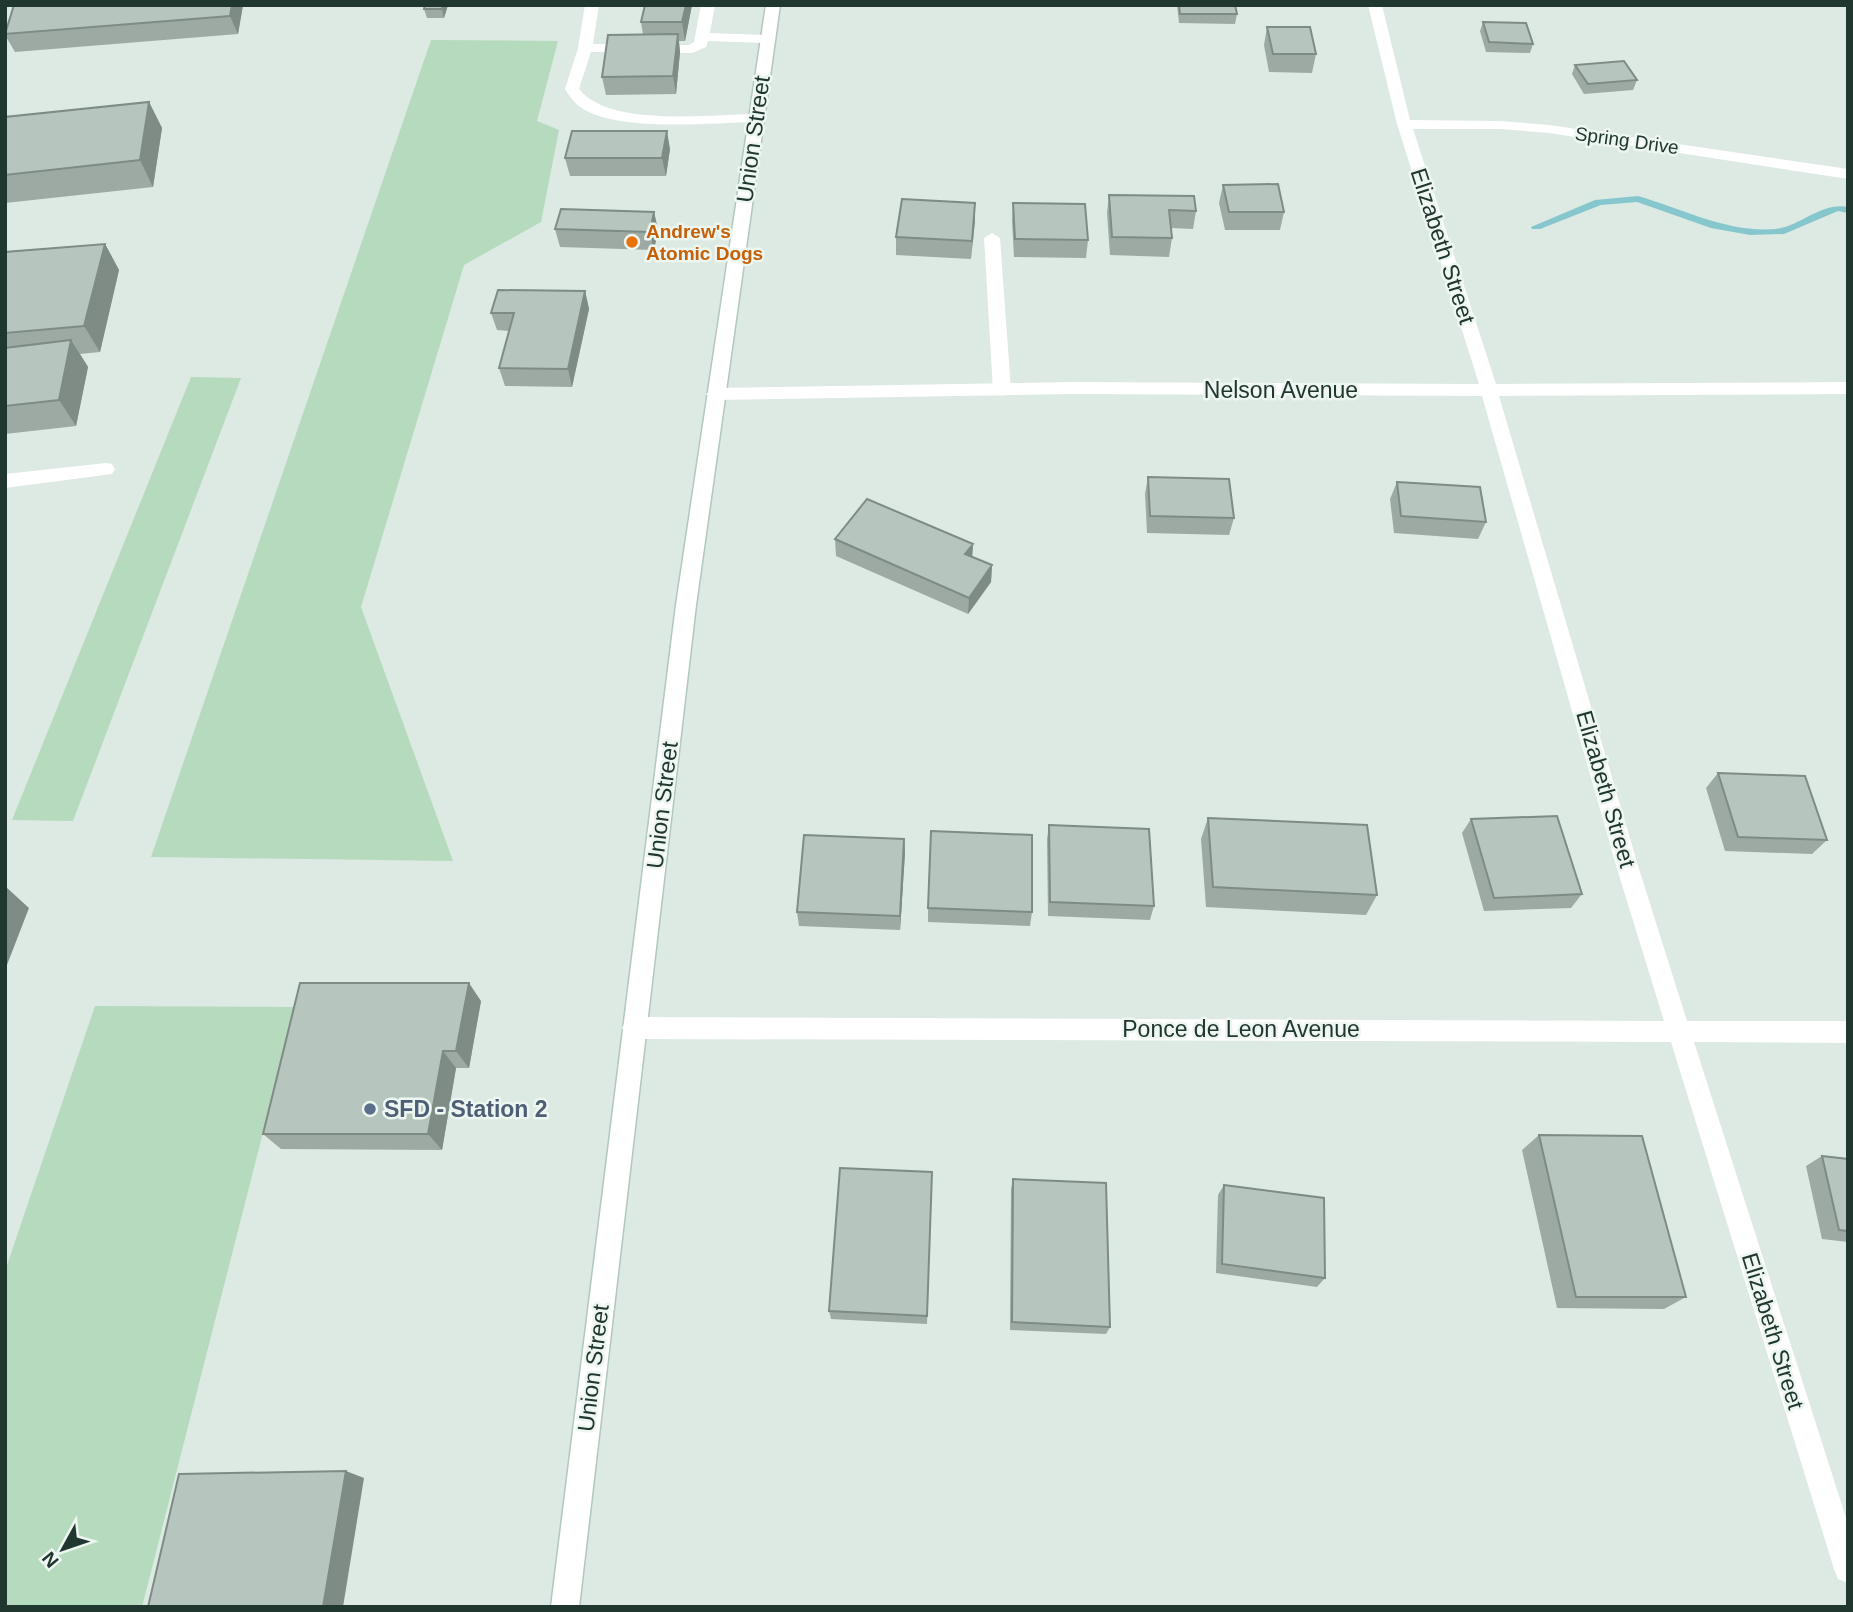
<svg xmlns="http://www.w3.org/2000/svg" width="1853" height="1612" viewBox="0 0 1853 1612" font-family="Arial,sans-serif">
<style>
.green{fill:#b6dabd}
.lines{fill:none;stroke-linecap:round;stroke-linejoin:round}
.stream{fill:#86c7cd;fill-rule:evenodd}
.secondary-casing{stroke:#b1c8be;stroke-width:3}
.service{fill:#fff;fill-rule:evenodd}
.minor{fill:#fff;fill-rule:evenodd}
.secondary{fill:#fff;fill-rule:evenodd}
.wall{fill:#9daaa3}
.shaded-wall{fill:#7f8b85}
.building{fill:#b6c6be;stroke:#7f8b85;stroke-width:2}
.food-dot{fill:#e8710a;stroke:#edf6f1;stroke-width:2.5}
.service-dot{fill:#5c6f8a;stroke:#edf6f1;stroke-width:2.5}
.labels{text-anchor:middle;stroke-width:5;stroke-linejoin:round;paint-order:stroke}
.far-street-label{font-size:19px;fill:#20372f;stroke:#edf6f1}
.far-food-label{font-size:19px;font-weight:bold;fill:#c56008;stroke:#edf6f1;text-anchor:start}
.street-label{font-size:23px;fill:#20372f;stroke:#edf6f1}
.service-label{font-size:23px;font-weight:bold;fill:#4e5e75;stroke:#edf6f1;text-anchor:start}
</style>
<rect width="100%" height="100%" fill="#dde9e3"/>
<path class="green" d="M 431,40 L 558,41 L 537,121 L 559,130 L 541,222 L 464,265 L 361,607 L 453,861 L 151,857 Z
M 191,377 L 241,378 L 73,821 L 12,820 Z
M 95,1006 L 295,1007 L 142,1607 L 5,1607 L 5,1271 Z"/>
<g class="lines">
<path class="stream" d="M 1638,196 C 1683,209 1727,233 1776,229 C 1801,226 1821,202 1848,207 L 1848,213 L 1838,211 L 1784,234 L 1750,235 L 1711,228 L 1637,202 L 1601,205 L 1540,229 L 1532,229 L 1531,227 L 1595,200 Z"/>
<g class="secondary-casing">
<path id="secondary" d="M 766,5 L 780,5 L 696,605 L 579,1607 L 551,1607 L 676,605 Z"/>
</g>
<path class="service" d="M 585,5 L 599,5 L 593,44 L 689,45 L 694,42 L 701,5 L 715,5 L 710,33 L 767,35 L 774,39 L 767,43 L 708,41 L 706,47 L 692,53 L 591,52 L 579,89 C 610,128 710,114 756,114 L 763,118 L 756,122 C 711,123 622,132 583,109 C 575,104 570,97 565,89 L 578,48 Z
M 992,233 L 1000,238 L 1011,390 L 1002,396 L 993,390 L 984,238 Z
M 106,463 L 112,464 L 115,469 L 112,474 L 5,488 L 5,474 Z"/>
<path class="minor" d="M 1368,5 L 1382,5 L 1410,120 L 1500,121 L 1549,125 L 1848,169 L 1848,179 L 1549,133 L 1500,129 L 1413,129 L 1496,384 L 1848,382 L 1848,394 L 1499,396 L 1640,872 L 1687,1021 L 1848,1021 L 1848,1043 L 1694,1042 L 1848,1524 L 1848,1583 L 1838,1579 L 1834,1569 L 1671,1042 L 634,1039 L 626,1036 L 622,1028 L 626,1020 L 634,1017 L 1664,1021 L 1618,872 L 1482,396 L 1072,394 L 715,400 L 706,394 L 715,388 L 1072,382 L 1479,384 L 1397,124 Z"/>
<use href="#secondary" class="secondary"/>
</g>
<path class="wall" d="M 14,5 L 243,5 L 238,34 L 15,52 L 5,35 Z
M 425,5 L 448,5 L 444,18 L 427,18 L 424,9 Z
M 555,5 L 582,5 L 581,7 L 556,6 Z
M 692,5 L 685,41 L 679,41 L 680,52 L 676,94 L 606,95 L 602,77 L 643,35 L 641,22 Z
M 1177,5 L 1235,5 L 1237,14 L 1235,24 L 1179,23 Z
M 1483,22 L 1533,44 L 1530,53 L 1486,52 L 1480,31 Z
M 1267,27 L 1316,54 L 1312,73 L 1269,72 L 1264,45 Z
M 1575,65 L 1637,80 L 1633,90 L 1584,94 L 1572,74 Z
M 149,102 L 162,128 L 153,187 L 5,203 L 5,117 Z
M 670,149 L 666,176 L 570,176 L 565,158 Z
M 1223,185 L 1284,212 L 1280,230 L 1225,230 L 1219,203 Z
M 1109,195 L 1196,211 L 1193,229 L 1171,228 L 1172,238 L 1169,257 L 1110,255 L 1107,213 Z
M 975,203 L 971,259 L 896,255 L 896,237 Z
M 1013,203 L 1088,240 L 1086,258 L 1014,257 L 1012,221 Z
M 654,212 L 658,230 L 654,250 L 560,247 L 555,229 Z
M 105,244 L 119,270 L 100,352 L 80,354 L 88,367 L 76,426 L 5,434 L 5,252 Z
M 585,291 L 589,309 L 572,387 L 505,386 L 499,368 L 509,331 L 497,330 L 491,313 Z
M 1148,477 L 1234,518 L 1229,535 L 1147,533 L 1145,494 Z
M 1397,482 L 1486,522 L 1478,539 L 1394,533 L 1390,499 Z
M 835,539 L 973,544 L 972,556 L 992,565 L 991,582 L 968,614 L 836,556 Z
M 1718,773 L 1827,840 L 1812,854 L 1725,851 L 1706,788 Z
M 1208,818 L 1377,895 L 1366,915 L 1206,907 L 1201,839 Z
M 1471,819 L 1582,894 L 1571,908 L 1484,911 L 1462,833 Z
M 1049,825 L 1154,906 L 1150,920 L 1048,916 L 1047,839 Z
M 904,839 L 905,853 L 900,930 L 799,926 L 797,912 Z
M 928,908 L 1032,912 L 1030,926 L 928,922 Z
M 481,1001 L 469,1068 L 456,1068 L 442,1150 L 281,1149 L 263,1134 Z
M 1539,1135 L 1686,1297 L 1664,1309 L 1557,1308 L 1522,1150 Z
M 1822,1156 L 1848,1159 L 1848,1242 L 1822,1239 L 1806,1166 Z
M 932,1172 L 927,1324 L 831,1319 L 829,1311 Z
M 1013,1179 L 1110,1327 L 1106,1334 L 1010,1330 L 1011,1189 Z
M 1224,1185 L 1325,1278 L 1317,1287 L 1216,1273 L 1218,1195 Z"/>
<path class="shaded-wall" d="M 232,5 L 243,5 L 238,34 L 230,16 Z
M 443,5 L 448,5 L 444,18 L 442,9 Z
M 686,5 L 692,5 L 685,41 L 682,22 Z
M 678,34 L 680,52 L 676,94 L 673,76 Z
M 149,102 L 162,128 L 153,187 L 140,160 Z
M 667,131 L 670,149 L 666,176 L 662,158 Z
M 975,203 L 975,221 L 971,259 L 972,241 Z
M 654,212 L 658,230 L 654,250 L 650,232 Z
M 105,244 L 119,270 L 100,352 L 84,326 Z
M 585,291 L 589,309 L 572,387 L 568,369 Z
M 71,340 L 88,367 L 76,426 L 59,400 Z
M 973,544 L 972,561 L 965,554 Z
M 992,565 L 991,582 L 968,614 L 969,598 Z
M 904,839 L 905,853 L 900,930 L 900,916 Z
M 6,887 L 29,908 L 5,970 L 5,889 Z
M 469,983 L 481,1001 L 469,1068 L 456,1051 Z
M 443,1051 L 456,1068 L 442,1150 L 428,1134 Z
M 346,1471 L 364,1478 L 343,1607 L 323,1607 Z"/>
<path class="building" d="M 14,5 L 232,5 L 230,16 L 5,34 Z
M 425,5 L 443,5 L 442,9 L 424,9 Z
M 645,5 L 686,5 L 682,22 L 641,22 Z
M 1179,5 L 1235,5 L 1237,14 L 1180,14 Z
M 1483,22 L 1526,23 L 1533,44 L 1489,42 Z
M 1267,27 L 1310,27 L 1316,54 L 1273,54 Z
M 678,34 L 673,76 L 602,77 L 608,35 Z
M 1624,61 L 1637,80 L 1588,84 L 1575,65 Z
M 149,102 L 140,160 L 5,175 L 5,117 Z
M 572,131 L 667,131 L 662,158 L 565,158 Z
M 1278,184 L 1284,212 L 1229,212 L 1223,185 Z
M 1109,195 L 1194,196 L 1196,211 L 1169,210 L 1172,238 L 1112,237 Z
M 902,199 L 975,203 L 972,241 L 896,237 Z
M 1013,203 L 1085,204 L 1088,240 L 1015,239 Z
M 561,209 L 654,212 L 650,232 L 555,229 Z
M 105,244 L 84,326 L 5,333 L 5,252 Z
M 498,290 L 585,291 L 568,369 L 499,368 L 514,313 L 491,313 Z
M 71,340 L 59,400 L 5,406 L 5,348 Z
M 1148,477 L 1229,479 L 1234,518 L 1150,516 Z
M 1397,482 L 1480,487 L 1486,522 L 1401,516 Z
M 867,499 L 973,544 L 965,554 L 992,565 L 969,598 L 835,539 Z
M 1718,773 L 1805,776 L 1827,840 L 1738,837 Z
M 1557,816 L 1582,894 L 1494,898 L 1471,819 Z
M 1208,818 L 1367,825 L 1377,895 L 1213,887 Z
M 1049,825 L 1149,829 L 1154,906 L 1050,902 Z
M 931,831 L 1032,835 L 1032,912 L 928,908 Z
M 804,835 L 904,839 L 900,916 L 797,912 Z
M 300,983 L 469,983 L 456,1051 L 443,1051 L 428,1134 L 263,1134 Z
M 1539,1135 L 1642,1136 L 1686,1297 L 1576,1297 Z
M 1822,1156 L 1848,1159 L 1848,1231 L 1839,1230 Z
M 840,1168 L 932,1172 L 927,1316 L 829,1311 Z
M 1013,1179 L 1106,1183 L 1110,1327 L 1012,1322 Z
M 1224,1185 L 1324,1198 L 1325,1278 L 1222,1264 Z
M 346,1471 L 323,1607 L 148,1607 L 179,1474 Z"/>
<circle class="food-dot" cx="632" cy="242" r="7"/>
<circle class="service-dot" cx="370" cy="1109" r="7"/>
<g class="labels">
<g class="far-street-label">
<text transform="translate(1627 140) rotate(8)" y="7">Spring Drive</text>
</g>
<g class="far-food-label">
<text x="646" y="238">Andrew's<tspan x="646" dy="22">Atomic Dogs</tspan></text>
</g>
<g class="street-label">
<text transform="translate(753 139) rotate(-82)" y="8">Union Street</text>
<text transform="translate(1443 246) rotate(72)" y="8">Elizabeth Street</text>
<text x="1281" y="398">Nelson Avenue</text>
<text transform="translate(1606 789) rotate(74)" y="8">Elizabeth Street</text>
<text transform="translate(662 805) rotate(-83)" y="8">Union Street</text>
<text x="1241" y="1037">Ponce de Leon Avenue</text>
<text transform="translate(1773 1331) rotate(73)" y="8">Elizabeth Street</text>
<text transform="translate(593 1368) rotate(-83)" y="8">Union Street</text>
</g>
<g class="service-label">
<text x="384" y="1117">SFD - Station 2</text>
</g>
</g>
<rect width="1853" height="1612" fill="none" stroke="#20372f" stroke-width="14"/>
<g transform="translate(63 1549) rotate(230)" stroke="#edf6f1" stroke-width="5" paint-order="stroke">
<path d="M0-5L12 26L0 18L-12 26Z" fill="#20372f"/>
<text y="-10" font-size="19" font-weight="bold" text-anchor="middle" fill="#20372f">N</text>
</g>
</svg>
